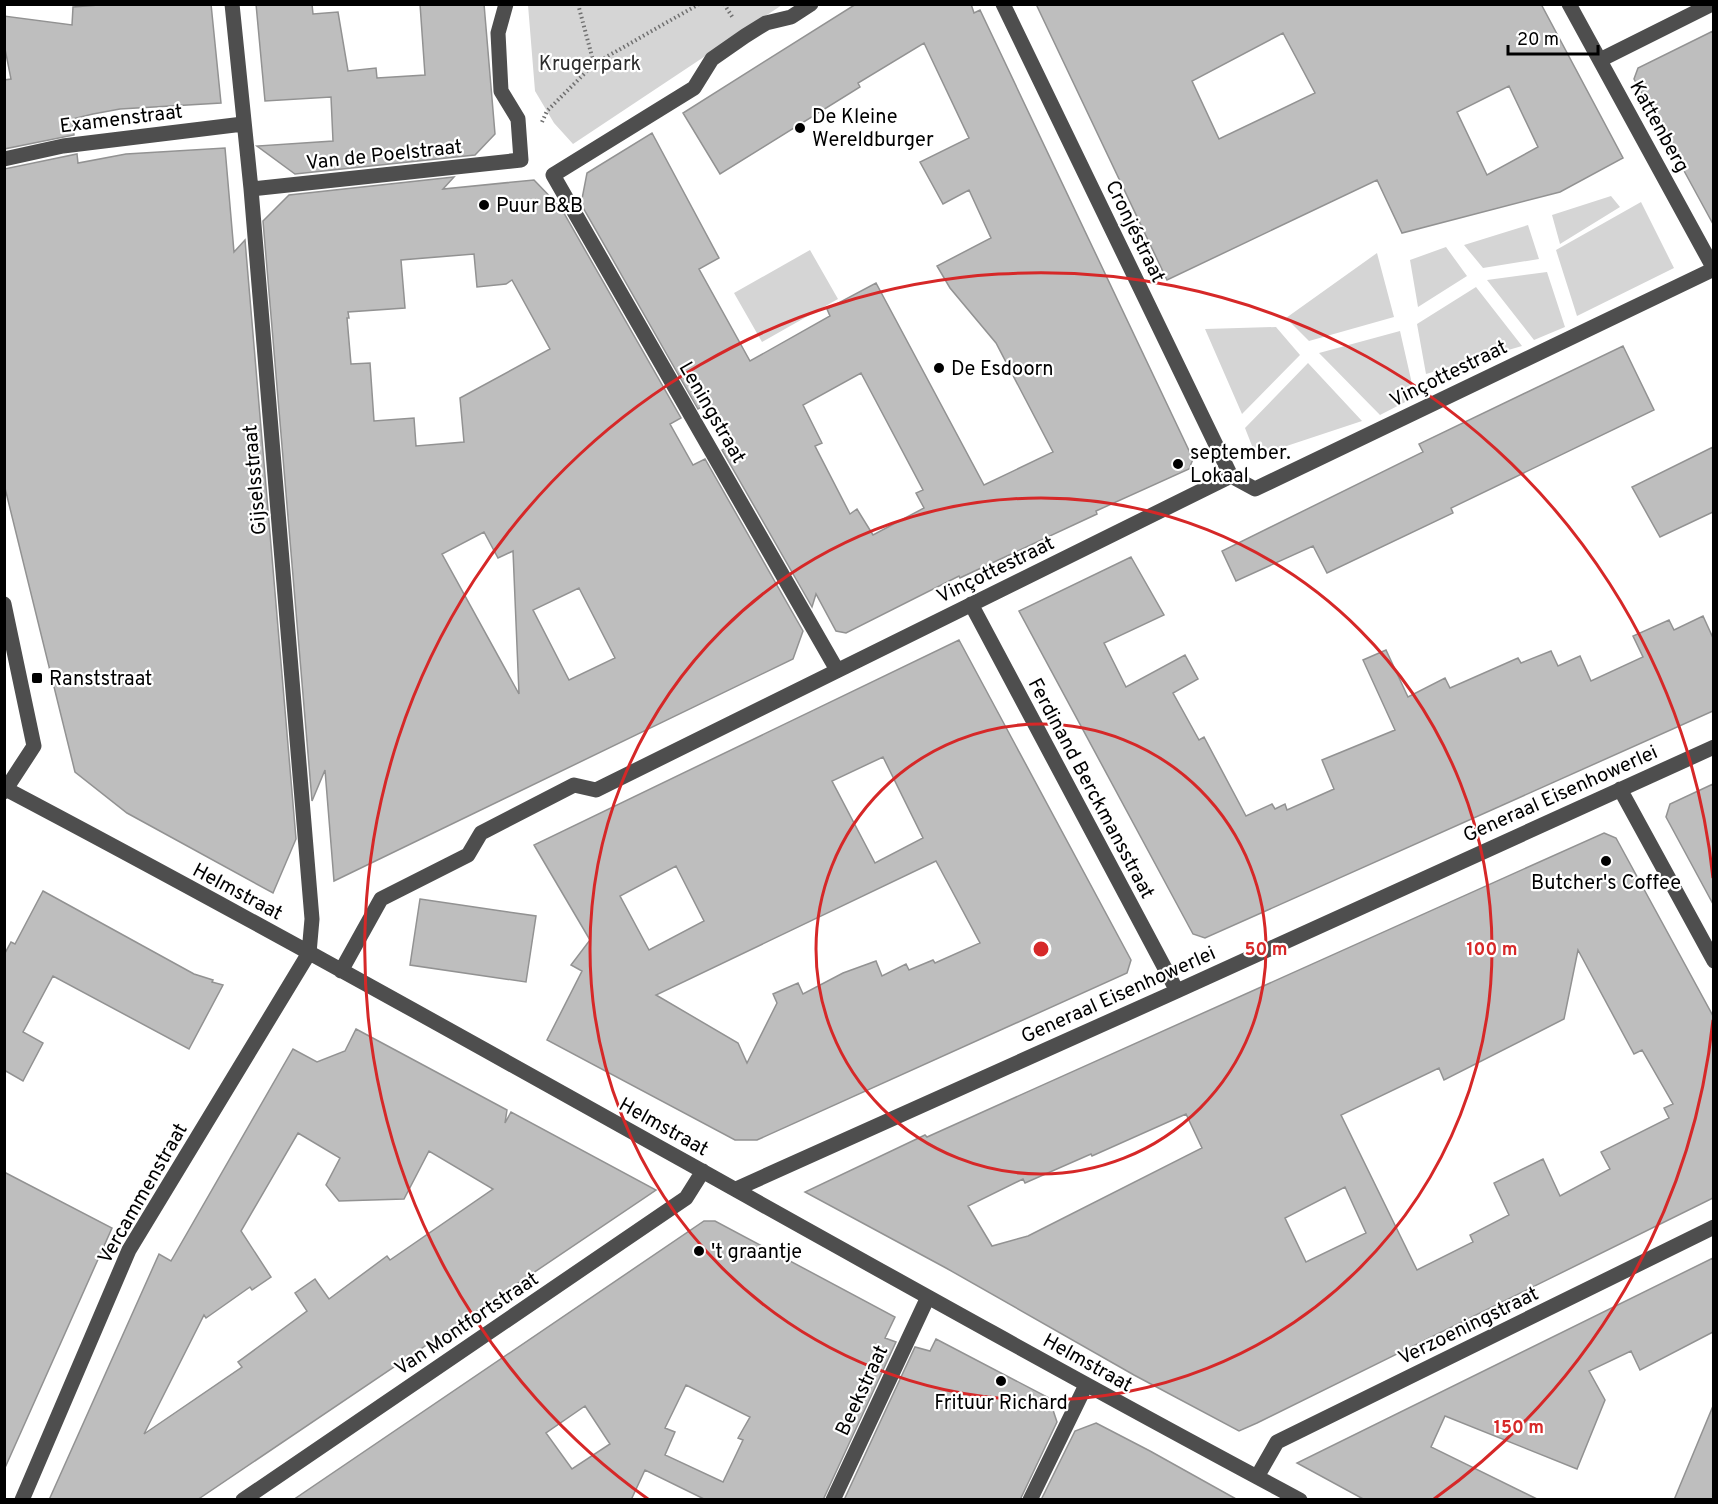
<svg xmlns="http://www.w3.org/2000/svg" width="1718" height="1504" viewBox="0 0 1718 1504" font-family="Overpass,sans-serif">
<style>
.green{fill:#d5d5d5}
.building{fill:#bebebe;stroke:#929292;stroke-width:1.5;fill-rule:evenodd}
.lines{fill:none;stroke-linecap:round;stroke-linejoin:round}
.path{stroke:#707070;stroke-width:4;stroke-dasharray:1.5 3;stroke-linecap:butt}
.minor{stroke:#4e4e4e;stroke-width:15}
.ring{fill:none;stroke:#d62828;stroke-width:3}
.poi-dot{fill:#000;stroke:#fff;stroke-width:2}
.labels{text-anchor:middle;stroke-width:4.5;stroke-linejoin:round;paint-order:stroke}
.park-label{font-size:20px;fill:#2c2c2c;stroke:#fff}
.poi-label{font-size:20px;fill:#000;stroke:#fff;text-anchor:start}
.street-label{font-size:20px;fill:#000;stroke:#fff}
.centre{fill:#d62828;stroke:#fff;stroke-width:3}
.ring-label{font-size:18px;text-anchor:middle;font-weight:bold;fill:#d62828;stroke:#fff;stroke-width:4.5;stroke-linejoin:round;paint-order:stroke}
</style>
<rect width="100%" height="100%" fill="#fff"/>
<path class="green" d="M 528,5 L 782,5 L 573,144 L 554,123 L 535,91 Z
M 1611,196 L 1620,207 L 1560,244 L 1552,215 Z
M 1641,202 L 1674,268 L 1577,316 L 1556,250 Z
M 1528,225 L 1539,259 L 1483,268 L 1464,245 Z
M 1446,247 L 1467,276 L 1418,307 L 1410,260 Z
M 810,250 L 838,299 L 762,342 L 734,293 Z
M 1377,253 L 1394,317 L 1309,341 L 1286,318 Z
M 1547,272 L 1565,327 L 1534,340 L 1487,280 Z
M 1476,287 L 1522,346 L 1426,374 L 1417,324 Z
M 1276,327 L 1300,355 L 1242,414 L 1205,329 Z
M 1400,331 L 1415,397 L 1380,415 L 1319,353 Z
M 1308,363 L 1362,421 L 1256,456 L 1245,428 Z"/>
<path class="building" d="M 112,4 L 211,4 L 221,103 L 120,109 L 93,114 L 72,119 L 74,135 L 4,149 L 4,80 L 11,79 L 4,44 L 4,16 L 72,25 L 73,7 Z
M 256,4 L 312,4 L 313,14 L 338,12 L 348,71 L 376,68 L 377,78 L 425,75 L 420,4 L 484,4 L 495,134 L 475,155 L 295,174 L 257,146 L 333,141 L 331,97 L 265,101 Z
M 856,4 L 971,4 L 974,13 L 980,10 L 1193,459 L 1189,469 L 1096,511 L 1097,514 L 964,576 L 960,578 L 959,576 L 846,633 L 836,631 L 816,594 L 812,607 L 722,450 L 732,444 L 710,402 L 698,409 L 581,204 L 587,173 L 652,133 L 719,258 L 699,269 L 750,361 L 830,316 L 827,309 L 876,283 L 984,485 L 1053,452 L 996,343 L 950,288 L 937,266 L 991,238 L 969,190 L 943,204 L 920,162 L 969,138 L 924,43 L 858,83 L 860,87 L 720,174 L 683,113 ZM 861,373 L 923,490 L 916,493 L 924,508 L 873,535 L 857,509 L 850,514 L 815,446 L 822,443 L 803,405 Z
M 1036,4 L 1541,4 L 1623,158 L 1560,192 L 1402,233 L 1377,180 L 1167,280 ZM 1283,33 L 1315,93 L 1219,139 L 1192,81 ZM 1509,86 L 1538,147 L 1487,175 L 1457,112 Z
M 1713,31 L 1713,224 L 1634,79 L 1638,68 Z
M 225,148 L 234,252 L 245,240 L 296,839 L 273,893 L 127,813 L 75,772 L 4,484 L 4,169 L 77,154 L 78,163 L 126,154 Z
M 454,177 L 443,189 L 534,180 L 561,208 L 681,418 L 670,424 L 693,465 L 705,459 L 803,631 L 793,659 L 334,881 L 325,770 L 312,801 L 263,221 L 289,195 ZM 474,254 L 477,287 L 506,284 L 512,280 L 550,349 L 460,398 L 464,442 L 416,446 L 414,418 L 374,421 L 370,363 L 351,364 L 347,318 L 349,318 L 348,312 L 405,308 L 401,260 ZM 484,532 L 498,558 L 513,551 L 519,694 L 442,554 ZM 579,588 L 615,658 L 569,680 L 533,610 Z
M 1623,346 L 1654,410 L 1451,508 L 1453,513 L 1327,573 L 1313,546 L 1236,581 L 1222,551 L 1423,452 L 1419,444 Z
M 1713,447 L 1713,512 L 1660,537 L 1632,487 Z
M 1131,557 L 1164,615 L 1104,643 L 1126,687 L 1185,655 L 1198,679 L 1173,693 L 1199,740 L 1204,737 L 1246,816 L 1272,804 L 1275,809 L 1285,804 L 1287,810 L 1334,789 L 1322,760 L 1395,730 L 1363,660 L 1386,650 L 1408,697 L 1445,678 L 1450,688 L 1518,658 L 1521,663 L 1551,651 L 1558,666 L 1580,656 L 1591,681 L 1643,657 L 1633,636 L 1669,620 L 1674,630 L 1703,616 L 1713,638 L 1713,711 L 1205,938 L 1193,934 L 1019,611 Z
M 959,640 L 1131,960 L 1127,973 L 757,1140 L 735,1140 L 547,1040 L 582,971 L 571,965 L 590,940 L 534,845 ZM 883,757 L 923,838 L 875,863 L 832,781 ZM 936,861 L 980,943 L 935,963 L 933,960 L 909,970 L 906,964 L 882,976 L 876,961 L 843,973 L 803,994 L 798,983 L 773,994 L 777,1003 L 747,1063 L 738,1043 L 656,995 ZM 676,866 L 704,921 L 649,950 L 620,896 Z
M 1713,784 L 1713,904 L 1666,817 L 1670,804 Z
M 1604,833 L 1616,838 L 1713,1016 L 1713,1198 L 1257,1423 L 1239,1431 L 1134,1375 L 946,1268 L 805,1192 L 925,1135 L 927,1137 ZM 1578,950 L 1634,1054 L 1642,1050 L 1673,1104 L 1664,1108 L 1669,1118 L 1601,1152 L 1610,1169 L 1560,1196 L 1543,1159 L 1494,1183 L 1509,1215 L 1470,1235 L 1473,1242 L 1417,1270 L 1341,1115 L 1439,1068 L 1444,1080 L 1564,1019 ZM 1186,1114 L 1202,1148 L 1028,1236 L 992,1246 L 968,1206 L 1023,1179 L 1025,1183 L 1091,1154 L 1092,1156 ZM 1345,1187 L 1366,1233 L 1306,1262 L 1285,1218 Z
M 43,891 L 194,974 L 213,980 L 212,982 L 223,985 L 189,1049 L 53,976 L 23,1032 L 43,1043 L 23,1081 L 4,1070 L 4,955 L 11,942 L 15,944 Z
M 420,899 L 536,916 L 526,982 L 410,965 Z
M 356,1029 L 507,1110 L 505,1123 L 511,1112 L 656,1190 L 197,1500 L 49,1500 L 159,1254 L 171,1261 L 293,1049 L 317,1062 L 345,1051 ZM 298,1133 L 340,1158 L 326,1185 L 339,1201 L 404,1199 L 429,1151 L 493,1189 L 390,1260 L 387,1256 L 329,1299 L 315,1279 L 295,1293 L 307,1311 L 238,1362 L 242,1367 L 144,1434 L 204,1315 L 206,1318 L 250,1287 L 252,1290 L 271,1277 L 241,1231 Z
M 4,1172 L 112,1228 L 4,1470 Z
M 704,1221 L 715,1221 L 895,1317 L 885,1338 L 896,1342 L 823,1500 L 706,1500 L 645,1470 L 631,1500 L 293,1500 ZM 686,1385 L 750,1417 L 738,1438 L 743,1440 L 723,1482 L 665,1455 L 675,1432 L 665,1428 ZM 585,1406 L 610,1444 L 572,1469 L 546,1433 Z
M 1713,1258 L 1713,1332 L 1640,1370 L 1631,1351 L 1589,1371 L 1605,1400 L 1577,1469 L 1445,1416 L 1431,1447 L 1539,1500 L 1365,1500 L 1297,1463 Z
M 936,1339 L 1049,1398 L 1057,1422 L 1020,1500 L 844,1500 L 915,1347 L 930,1351 Z
M 1713,1406 L 1713,1500 L 1674,1500 Z
M 1096,1423 L 1150,1451 L 1238,1500 L 1041,1500 L 1075,1431 Z"/>
<g class="lines">
<path class="path" d="M 578,4 L 594,64
M 724,4 L 733,18
M 542,122 L 547,111 L 594,64 L 699,4"/>
<path class="minor" d="M 811,4 L 791,17 L 766,23 L 745,36 L 712,59 L 694,88 L 553,175 L 837,670
M 1003,4 L 1231,476
M 1569,4 L 1714,269
M 1600,60 L 1712,4
M 4,159 L 63,146 L 243,124
M 251,189 L 521,160 L 518,119 L 501,91 L 498,33 L 506,4
M 1231,476 L 1255,489 L 1714,269
M 4,604 L 34,746 L 4,792
M 971,604 L 1177,991
M 4,788 C 440,1018 865,1268 1300,1500
M 1620,789 L 1714,961
M 341,971 L 381,899 L 468,855 L 481,833 L 574,785 L 596,790 L 1231,476
M 736,1189 L 1177,991 L 1714,747
M 1257,1477 L 1277,1442 L 1714,1227
M 22,1500 L 129,1250 L 309,953 L 312,919 L 251,189 L 232,4
M 243,1500 L 686,1198 L 703,1171
M 833,1500 L 928,1297
M 1030,1500 L 1086,1385"/>
</g>
<g class="ring">
<circle cx="1041" cy="949" r="225"/>
<circle cx="1041" cy="949" r="451"/>
<path d="M1713 1020A676 676 0 0 1 1434 1499M648 1499A676 676 0 1 1 1713 878"/>
</g>
<g class="poi-dot">
<circle cx="800" cy="128" r="6"/>
<circle cx="484" cy="205" r="6"/>
<circle cx="939" cy="368" r="6"/>
<circle cx="1178" cy="464" r="6"/>
<rect x="31" y="672" width="12" height="12" rx="3"/>
<circle cx="1606" cy="861" r="6"/>
<circle cx="699" cy="1251" r="6"/>
<circle cx="1001" cy="1381" r="6"/>
</g>
<g class="labels">
<g class="park-label">
<text x="590" y="70">Krugerpark</text>
</g>
<g class="poi-label">
<text x="812" y="123">De Kleine<tspan x="812" dy="23">Wereldburger</tspan></text>
<text x="496" y="212">Puur B&amp;B</text>
<text x="951" y="375">De Esdoorn</text>
<text x="1190" y="459">september.<tspan x="1190" dy="23">Lokaal</tspan></text>
<text x="49" y="685">Ranststraat</text>
<text x="1606" y="889" text-anchor="middle">Butcher's Coffee</text>
<text x="711" y="1258">'t graantje</text>
<text x="1001" y="1409" text-anchor="middle">Frituur Richard</text>
</g>
<g class="street-label">
<text transform="translate(121 118) rotate(-7)" y="7">Examenstraat</text>
<text transform="translate(1660 126) rotate(61)" y="7">Kattenberg</text>
<text transform="translate(384 154) rotate(-6)" y="7">Van de Poelstraat</text>
<text transform="translate(1136 231) rotate(64)" y="7">Cronjéstraat</text>
<text transform="translate(1448 373) rotate(-26)" y="7">Vinçottestraat</text>
<text transform="translate(713 412) rotate(60)" y="7">Leningstraat</text>
<text transform="translate(254 480) rotate(-95)" y="7">Gijselsstraat</text>
<text transform="translate(995 569) rotate(-26)" y="7">Vinçottestraat</text>
<text transform="translate(1092 788) rotate(62)" y="7">Ferdinand Berckmansstraat</text>
<text transform="translate(1560 793) rotate(-24)" y="7">Generaal Eisenhowerlei</text>
<text transform="translate(238 891) rotate(28)" y="7">Helmstraat</text>
<text transform="translate(1118 994) rotate(-24)" y="7">Generaal Eisenhowerlei</text>
<text transform="translate(664 1126) rotate(29)" y="7">Helmstraat</text>
<text transform="translate(142 1193) rotate(-60)" y="7">Vercammenstraat</text>
<text transform="translate(466 1323) rotate(-34)" y="7">Van Montfortstraat</text>
<text transform="translate(1468 1325) rotate(-26)" y="7">Verzoeningstraat</text>
<text transform="translate(1088 1362) rotate(29)" y="7">Helmstraat</text>
<text transform="translate(861 1390) rotate(-65)" y="7">Beekstraat</text>
</g>
</g>
<circle cx="1041" cy="949" r="9" class="centre"/>
<g class="ring-label">
<text x="1266" y="955">50 m</text>
<text x="1492" y="955">100 m</text>
<text x="1519" y="1433">150 m</text>
</g>
<rect width="1718" height="1504" fill="none" stroke="#000000" stroke-width="12"/>
<path d="M1508 45v9h90v-9" fill="none" stroke="#000000" stroke-width="3"/>
<text x="1517" y="45" font-size="18" fill="#000000" stroke="#ffffff" stroke-width="4.5" paint-order="stroke">20 m</text>
</svg>
